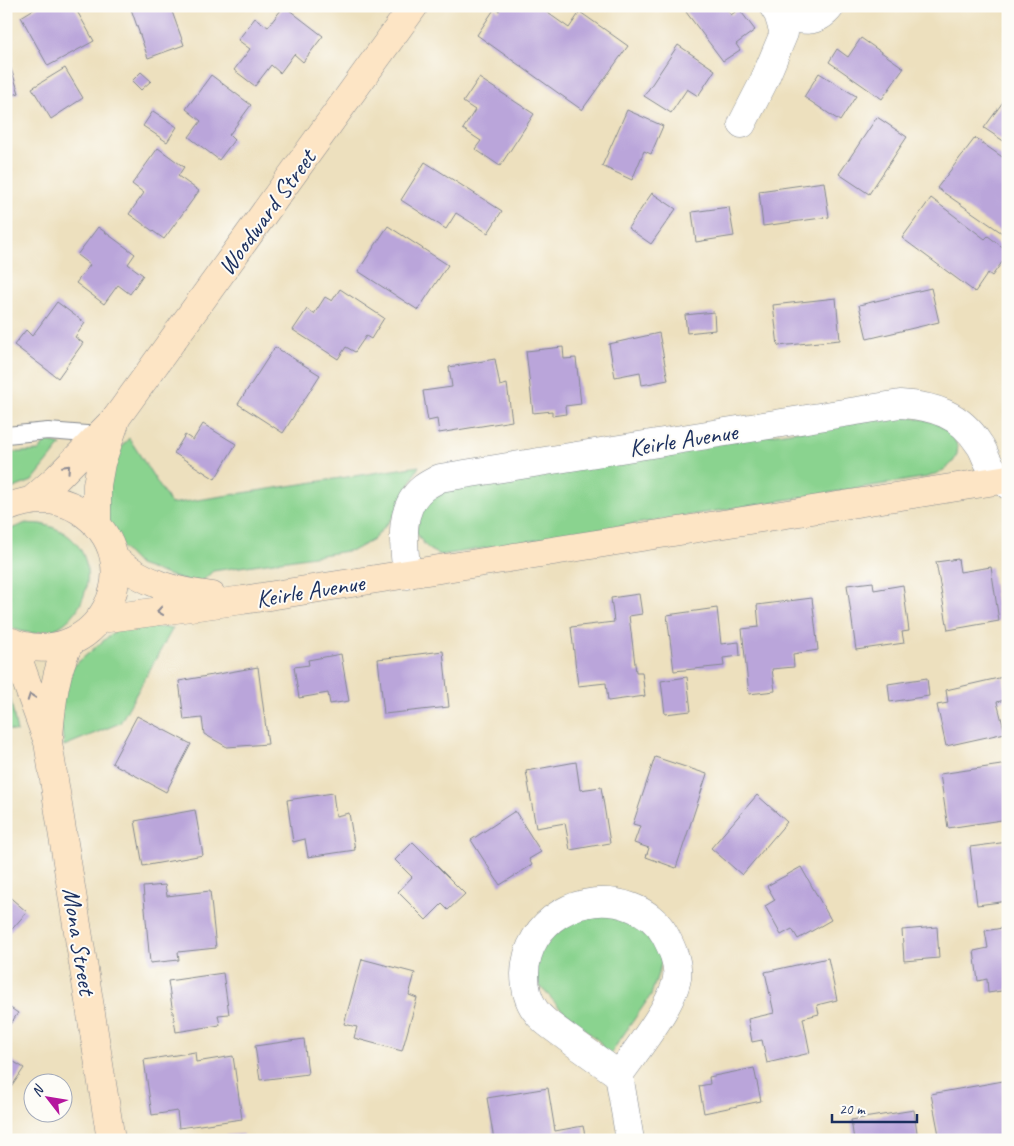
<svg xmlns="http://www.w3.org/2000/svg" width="1014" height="1146" viewBox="0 0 1014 1146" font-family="Caveat,sans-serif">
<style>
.green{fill:#8ad38f;stroke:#528176}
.building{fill:#baa5da}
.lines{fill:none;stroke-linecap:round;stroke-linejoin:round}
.lane-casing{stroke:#84888e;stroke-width:18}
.street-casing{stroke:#84888e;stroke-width:29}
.secondary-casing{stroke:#84888e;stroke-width:29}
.lane{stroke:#fff;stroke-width:16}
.street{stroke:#fff;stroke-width:28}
.secondary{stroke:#fde5c5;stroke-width:28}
.oneway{stroke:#8c8a92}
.labels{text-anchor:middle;stroke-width:4;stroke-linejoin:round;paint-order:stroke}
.street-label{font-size:25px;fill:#1b2f5e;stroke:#fdfcf7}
</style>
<rect width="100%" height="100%" fill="#fdfcf7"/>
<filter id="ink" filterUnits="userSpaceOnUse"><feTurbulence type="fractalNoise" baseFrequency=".02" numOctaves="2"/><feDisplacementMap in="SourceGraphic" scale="10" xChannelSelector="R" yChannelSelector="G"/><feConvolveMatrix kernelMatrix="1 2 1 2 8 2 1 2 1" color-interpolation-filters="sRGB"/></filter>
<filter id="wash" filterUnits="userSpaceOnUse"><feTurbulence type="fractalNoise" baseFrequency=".0096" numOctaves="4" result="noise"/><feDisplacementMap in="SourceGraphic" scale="20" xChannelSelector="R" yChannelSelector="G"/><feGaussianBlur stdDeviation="1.12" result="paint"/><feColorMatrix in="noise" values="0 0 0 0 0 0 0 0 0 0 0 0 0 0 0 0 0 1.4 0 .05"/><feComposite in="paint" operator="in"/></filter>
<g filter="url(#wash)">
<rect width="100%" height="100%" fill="#ede0be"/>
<path class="green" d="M 888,417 C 903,417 921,417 935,423 C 950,430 966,447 952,463 C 946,470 936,474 928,477 L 442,555 C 428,552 423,543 416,532 L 421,511 L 432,498 L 451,484 Z
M 129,438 L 171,504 L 419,466 L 394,516 L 373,540 L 354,550 L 213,571 L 198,585 L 139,565 L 116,541 L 106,519 L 109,462 Z
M 46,441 L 61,445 L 32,481 L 6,491 L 6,453 L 39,451 Z
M 26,523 C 32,524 40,523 45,525 C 125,545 80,665 6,625 L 6,531 Z
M 148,627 L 173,628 L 120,723 L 64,746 L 58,705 L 63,675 L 116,630 Z
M 6,676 L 17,732 L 6,729 Z
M 586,913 L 616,913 L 646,930 L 664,955 L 651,995 L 617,1044 L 608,1059 L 600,1042 L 562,1010 L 537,983 L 536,951 L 558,929 Z"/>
<g id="blocks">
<path class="building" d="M 39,6 L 74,6 L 94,41 L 48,66 L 21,17 Z
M 130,6 L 170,6 L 184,45 L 148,58 Z
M 284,6 L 323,36 L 303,62 L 294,54 L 280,73 L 271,65 L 255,86 L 234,70 L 250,49 L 238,40 L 255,18 L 268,27 Z
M 502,6 L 538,6 L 569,28 L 580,12 L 628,46 L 582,110 L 477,35 L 495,8 L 499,11 Z
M 693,6 L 725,6 L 731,15 L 739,9 L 755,30 L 736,44 L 740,50 L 723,61 L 686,12 Z
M 861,38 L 904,68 L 882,99 L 829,62 L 837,49 L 848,57 Z
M 678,45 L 715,70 L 698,96 L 687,89 L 671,113 L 644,96 Z
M 6,54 L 19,93 L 6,97 Z
M 65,68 L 83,98 L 51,119 L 32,88 Z
M 141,72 L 151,81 L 141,90 L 132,81 Z
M 819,73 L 856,96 L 840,121 L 804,97 Z
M 211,75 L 251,105 L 229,135 L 234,140 L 219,160 L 189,137 L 201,121 L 186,109 Z
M 479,78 L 534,114 L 500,166 L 475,149 L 481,141 L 463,129 L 475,110 L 463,102 Z
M 1008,95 L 1008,144 L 984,128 Z
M 627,110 L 663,126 L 651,154 L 644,151 L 632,180 L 602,166 Z
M 153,111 L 177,127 L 167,142 L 143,126 Z
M 877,117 L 907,137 L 869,194 L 839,174 Z
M 975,138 L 1008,161 L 1008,237 L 937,188 Z
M 158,148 L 184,167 L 178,176 L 199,191 L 164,239 L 129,214 L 144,193 L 132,184 Z
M 425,162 L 502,211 L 488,233 L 456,213 L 446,229 L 401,200 Z
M 824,182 L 829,217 L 763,226 L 759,191 Z
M 652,193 L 676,209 L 651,244 L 628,228 Z
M 931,198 L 985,239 L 988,236 L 1008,251 L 1008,254 L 992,276 L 988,273 L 975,292 L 902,238 Z
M 729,207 L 734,236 L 696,242 L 692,212 Z
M 388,226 L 448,265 L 418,310 L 358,271 Z
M 98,227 L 135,254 L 128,264 L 143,275 L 130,294 L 118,285 L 104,304 L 76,283 L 90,265 L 77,255 Z
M 931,288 L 939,322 L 867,339 L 859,305 Z
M 340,289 L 384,318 L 371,339 L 366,336 L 355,352 L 346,347 L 338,359 L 293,330 L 307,309 L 314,314 L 325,297 L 332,301 Z
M 836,298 L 840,340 L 778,346 L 773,305 Z
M 57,302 L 85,323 L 75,337 L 83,343 L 58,378 L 14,345 L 26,330 L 32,336 Z
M 714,312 L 715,330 L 687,333 L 685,315 Z
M 659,333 L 668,380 L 642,385 L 640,372 L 615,377 L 609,344 Z
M 275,347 L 320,375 L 283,433 L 238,404 Z
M 563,347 L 564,359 L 576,358 L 581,404 L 565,406 L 566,414 L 552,416 L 552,411 L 533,413 L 526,351 Z
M 495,359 L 500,386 L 507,384 L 512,421 L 439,433 L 437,419 L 428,421 L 423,391 L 452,387 L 449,367 Z
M 6,386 L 11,396 L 6,398 Z
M 203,424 L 236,444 L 215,479 L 174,453 L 185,435 L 193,440 Z
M 958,559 L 960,572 L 991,567 L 999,621 L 948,630 L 936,562 Z
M 873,582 L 874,590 L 903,585 L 909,631 L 902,632 L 904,643 L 856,650 L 847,585 Z
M 639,594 L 642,614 L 629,616 L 636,672 L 642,672 L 645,696 L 608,701 L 606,683 L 578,686 L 571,627 L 614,622 L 611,598 Z
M 812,598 L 818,650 L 793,654 L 794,667 L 772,669 L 775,691 L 749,694 L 742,629 L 759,627 L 757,605 Z
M 717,608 L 721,644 L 739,642 L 740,656 L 723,658 L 724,666 L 674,671 L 667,615 Z
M 443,651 L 449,707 L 384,714 L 378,659 Z
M 341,654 L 349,701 L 330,704 L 328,693 L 299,698 L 294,667 L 309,665 L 308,660 Z
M 258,667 L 268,744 L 227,747 L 204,734 L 202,718 L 184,720 L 179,681 Z
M 687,677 L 691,711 L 665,714 L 661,681 Z
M 1003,677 L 1008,699 L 997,702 L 1005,733 L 946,746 L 937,705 L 948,703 L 946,690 Z
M 927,678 L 929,696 L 890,702 L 888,684 Z
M 137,716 L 191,744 L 166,792 L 112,763 Z
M 655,757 L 707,774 L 676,868 L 646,857 L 649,848 L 634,843 L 640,826 L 633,824 Z
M 576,762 L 580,790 L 601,787 L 610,843 L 570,850 L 565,823 L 536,828 L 526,771 Z
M 1008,764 L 1008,819 L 948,828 L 940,774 Z
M 333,793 L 336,816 L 349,813 L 355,850 L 308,857 L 305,839 L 293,842 L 287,800 Z
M 757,795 L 787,822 L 742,875 L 711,848 Z
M 195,810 L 203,855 L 143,866 L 135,821 Z
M 515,811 L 541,852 L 529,859 L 532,865 L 500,885 L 471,840 Z
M 413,842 L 465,894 L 448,910 L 442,904 L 426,920 L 398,892 L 412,877 L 395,860 Z
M 1008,842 L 1008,901 L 977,905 L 970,847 Z
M 801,867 L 831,920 L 798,939 L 792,929 L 781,935 L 765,906 L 775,900 L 767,886 Z
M 165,885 L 167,896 L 210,891 L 216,948 L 178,952 L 179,960 L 150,963 L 143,887 Z
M 6,894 L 27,912 L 6,936 Z
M 937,927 L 939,958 L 904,961 L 902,930 Z
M 1008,927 L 1008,990 L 988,993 L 987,979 L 978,981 L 974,951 L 988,948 L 985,931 Z
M 828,958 L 837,1000 L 817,1005 L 819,1014 L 803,1018 L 810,1053 L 767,1063 L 762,1040 L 752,1042 L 748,1019 L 774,1013 L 765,972 Z
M 362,959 L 415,973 L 409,995 L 417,998 L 402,1051 L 354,1038 L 357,1027 L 344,1024 Z
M 223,973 L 229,1014 L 218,1015 L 220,1025 L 176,1032 L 168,981 Z
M 6,1005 L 18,1013 L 6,1030 Z
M 304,1039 L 308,1074 L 260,1080 L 255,1046 Z
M 195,1052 L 196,1062 L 233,1056 L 242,1119 L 179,1128 L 177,1111 L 152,1115 L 144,1060 Z
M 6,1057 L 24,1068 L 6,1095 Z
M 754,1068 L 761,1101 L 704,1113 L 699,1086 L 710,1084 L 709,1077 Z
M 1003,1081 L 1008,1105 L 1008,1135 L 984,1140 L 940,1140 L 931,1094 Z
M 548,1088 L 555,1131 L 583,1126 L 586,1140 L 494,1140 L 487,1098 Z
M 914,1110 L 918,1140 L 854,1140 L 851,1120 Z
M 243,1134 L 244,1140 L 184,1140 L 184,1138 Z"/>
</g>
</g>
<g filter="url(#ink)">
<use href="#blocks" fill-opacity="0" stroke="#84888e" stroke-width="1"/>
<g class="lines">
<g class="lane-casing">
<path id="lane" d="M 6,435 L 48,431 L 99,435"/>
</g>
<g class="street-casing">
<path id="street" d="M 778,14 C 799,20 816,26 831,6
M 742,124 L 763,83 L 784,33 L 778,14 L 773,6
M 407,575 C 404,546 397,509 423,488 C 428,484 435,481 440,478 L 900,404 C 934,406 960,414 979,444 C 984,450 985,458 990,465 C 994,472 1002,478 1008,485
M 619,1075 C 635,1052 673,1005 677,978 C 679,963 672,948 665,935 C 658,922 645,912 631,907 C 583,889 526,920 525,974 C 525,987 527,999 535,1010 C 542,1021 556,1029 566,1037 C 584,1050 601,1062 619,1075 L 630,1140"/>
</g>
<g class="secondary-casing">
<path id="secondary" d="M 31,501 L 57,478 L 117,417 L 414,6
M 6,508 C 31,498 56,496 79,510 C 158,560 97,679 6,640
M 97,526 L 97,485 L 101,463 L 115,423
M 114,559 C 147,584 171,591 212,596
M 101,619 L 243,600 L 1008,479
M 12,642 L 48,742 L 111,1140
M 49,736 C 52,704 54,673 69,644"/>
</g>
<use href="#lane" class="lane"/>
<use href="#street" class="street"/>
<use href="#secondary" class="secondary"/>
</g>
<defs><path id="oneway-chevron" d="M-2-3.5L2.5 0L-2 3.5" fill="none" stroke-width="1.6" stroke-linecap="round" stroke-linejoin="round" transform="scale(1.25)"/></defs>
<g class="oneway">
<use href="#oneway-chevron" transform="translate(67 468) rotate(-47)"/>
<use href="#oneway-chevron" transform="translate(160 611) rotate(172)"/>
<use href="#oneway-chevron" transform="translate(31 697) rotate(-110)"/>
</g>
</g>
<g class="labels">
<g class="street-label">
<text transform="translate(266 212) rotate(-54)" y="9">Woodward Street</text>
<text transform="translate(683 439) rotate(-9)" y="9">Keirle Avenue</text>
<text transform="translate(310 590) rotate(-9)" y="9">Keirle Avenue</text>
<text transform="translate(80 941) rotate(81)" y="9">Mona Street</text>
</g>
</g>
<rect width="1014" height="1146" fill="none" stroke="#fdfcf7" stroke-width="25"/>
<g transform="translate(48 1098) rotate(301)"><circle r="24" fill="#fdfcf7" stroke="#a3aaba"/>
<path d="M0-4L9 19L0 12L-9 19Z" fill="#b5179e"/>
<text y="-8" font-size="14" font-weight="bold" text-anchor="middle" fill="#1b2f5e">N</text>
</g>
<path d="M832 1114v8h85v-8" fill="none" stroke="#1b2f5e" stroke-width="2.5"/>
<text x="839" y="1114" font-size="15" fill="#1b2f5e" stroke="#fdfcf7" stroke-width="4" paint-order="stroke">20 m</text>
</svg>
